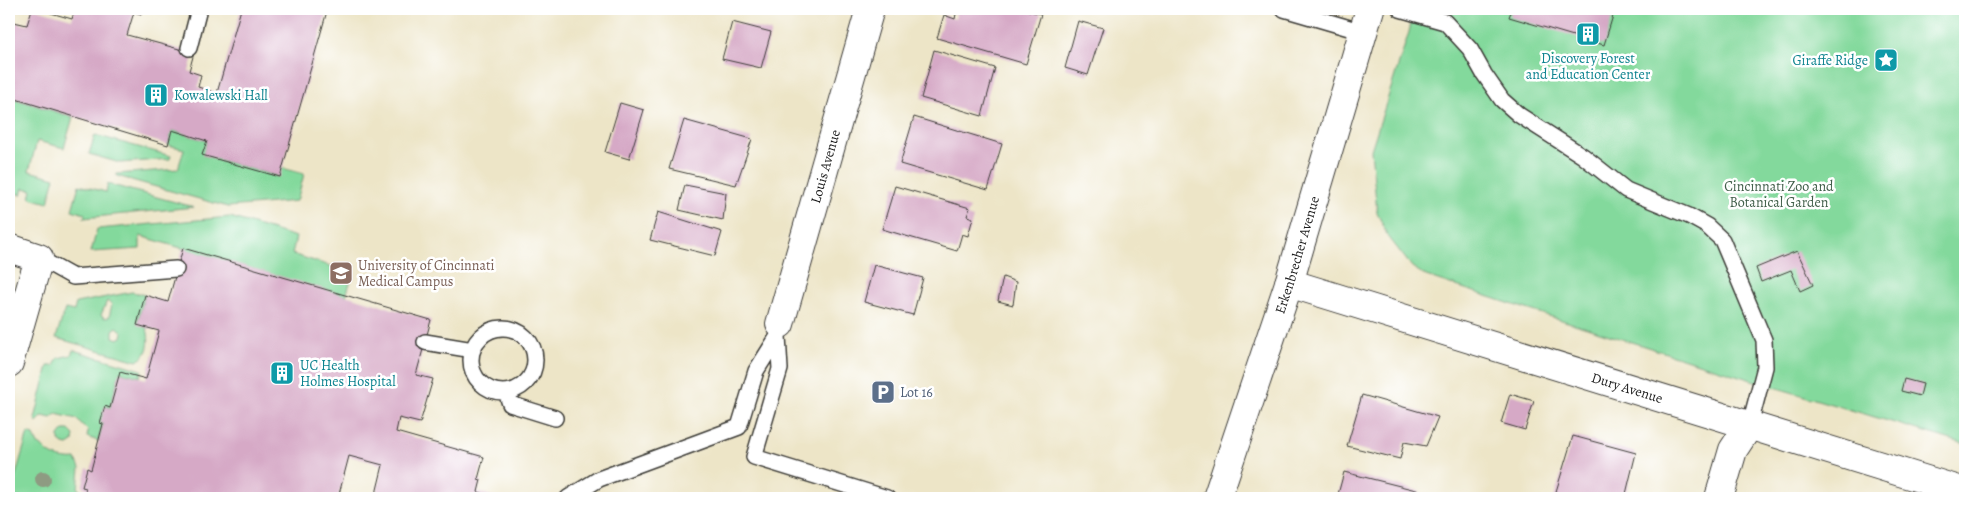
<svg xmlns="http://www.w3.org/2000/svg" width="1974" height="507" viewBox="0 0 1974 507" font-family="Alegreya,serif">
<style>
.green{fill:#83d99c;stroke:#507a5c;fill-rule:evenodd}
.building{fill:#d6a9c6}
.lines{fill:none;stroke-linecap:round;stroke-linejoin:round}
.lane-casing{stroke:#3b3a36;stroke-width:18}
.street-casing{stroke:#3b3a36;stroke-width:30}
.secondary-casing{stroke:#3b3a36;stroke-width:30}
.lane{stroke:#fff;stroke-width:15}
.street{stroke:#fff;stroke-width:28}
.secondary{stroke:#fff;stroke-width:28}
.tree{fill:#8e9b82}
.labels{text-anchor:middle;stroke-width:5;stroke-linejoin:round;paint-order:stroke}
.culture-label{font-size:14px;fill:#0d838f;stroke:#fff;text-anchor:start}
.street-label{font-size:14px;fill:#1c1c1c;stroke:#fff}
.park-label{font-size:14px;fill:#405e49;stroke:#fff}
.education-label{font-size:14px;fill:#785e54;stroke:#fff;text-anchor:start}
.service-label{font-size:14px;fill:#4e5e75;stroke:#fff;text-anchor:start}
</style>
<rect width="100%" height="100%" fill="#fff"/>
<filter id="ink" filterUnits="userSpaceOnUse"><feTurbulence type="fractalNoise" baseFrequency=".02" numOctaves="2"/><feDisplacementMap in="SourceGraphic" scale="10" xChannelSelector="R" yChannelSelector="G"/><feConvolveMatrix kernelMatrix="1 2 1 2 8 2 1 2 1" color-interpolation-filters="sRGB"/></filter>
<filter id="wash" filterUnits="userSpaceOnUse"><feTurbulence type="fractalNoise" baseFrequency=".0096" numOctaves="4" result="noise"/><feDisplacementMap in="SourceGraphic" scale="20" xChannelSelector="R" yChannelSelector="G"/><feGaussianBlur stdDeviation="1.12" result="paint"/><feColorMatrix in="noise" values="0 0 0 0 0 0 0 0 0 0 0 0 0 0 0 0 0 1.4 0 .05"/><feComposite in="paint" operator="in"/></filter>
<g filter="url(#wash)">
<rect width="100%" height="100%" fill="#ede5c7"/>
<path class="green" d="M 1414,9 L 1965,9 L 1965,444 L 1774,387 L 1514,305 L 1426,276 L 1412,267 L 1387,235 L 1377,212 L 1371,150 L 1409,32 Z
M 9,97 L 73,117 L 64,148 L 37,141 L 29,171 L 55,178 L 48,203 L 30,198 L 32,190 L 23,188 L 21,195 L 16,193 L 13,206 L 9,205 Z
M 172,130 L 207,141 L 203,155 L 279,177 L 282,168 L 304,174 L 297,201 L 228,207 L 117,176 L 117,174 L 178,169 L 184,149 L 168,145 Z
M 95,135 L 171,156 L 170,159 L 120,163 L 89,154 Z
M 108,184 L 194,207 L 84,218 L 85,214 L 72,210 L 79,185 L 106,192 Z
M 230,217 L 296,237 L 292,254 L 353,273 L 346,296 L 140,236 L 140,249 L 91,252 L 97,229 Z
M 132,292 L 145,295 L 137,324 L 147,328 C 150,341 150,354 137,361 L 56,338 L 65,309 L 74,311 L 76,303 ZM 107,301 L 112,304 L 109,317 L 105,318 L 101,315 ZM 117,327 L 123,332 L 122,337 L 118,339 L 113,337 L 113,330 Z
M 73,350 L 142,370 L 140,377 L 120,372 L 110,408 L 105,406 L 101,423 L 103,424 L 98,441 L 87,437 L 88,431 L 77,419 L 56,414 L 51,418 L 43,416 L 37,422 L 35,419 L 48,366 L 54,366 L 58,358 L 71,355 Z
M 64,430 L 69,430 L 74,435 L 73,442 L 68,445 L 63,444 L 59,441 L 59,436 Z
M 28,433 L 34,435 L 37,443 C 43,446 44,449 49,453 C 55,458 69,460 76,459 L 80,468 L 78,489 L 85,493 L 83,498 L 9,498 Z"/>
<g id="blocks">
<path class="building" d="M 32,9 L 37,9 L 72,19 L 75,9 L 143,9 L 141,14 L 134,12 L 127,35 L 194,53 L 189,71 L 201,75 L 198,87 L 217,93 L 241,9 L 319,9 L 327,11 L 280,177 L 202,155 L 207,141 L 172,130 L 168,145 L 9,97 L 9,36 L 14,22 L 27,25 Z
M 145,9 L 164,9 L 162,14 Z
M 946,9 L 1022,9 L 1041,14 L 1026,64 L 937,38 L 944,15 L 955,19 L 956,14 L 945,11 Z
M 1512,9 L 1615,9 L 1604,45 L 1509,17 Z
M 1078,21 L 1103,28 L 1088,75 L 1065,68 Z
M 732,22 L 771,32 L 761,68 L 722,59 Z
M 934,50 L 995,68 L 982,116 L 921,98 Z
M 620,103 L 644,110 L 629,159 L 605,152 Z
M 914,117 L 1002,144 L 988,190 L 900,164 Z
M 684,120 L 752,139 L 736,185 L 669,169 Z
M 685,185 L 726,193 L 723,220 L 679,210 Z
M 895,186 L 970,208 L 967,216 L 973,218 L 968,236 L 962,234 L 957,251 L 882,229 Z
M 658,212 L 722,232 L 715,256 L 650,240 Z
M 183,248 L 431,320 L 416,375 L 433,379 L 420,423 L 399,418 L 396,432 L 484,457 L 478,479 L 481,480 L 478,492 L 498,498 L 375,498 L 383,465 L 349,456 L 338,498 L 83,498 L 86,488 L 82,487 L 87,468 L 91,470 L 103,424 L 100,423 L 105,406 L 110,408 L 120,372 L 146,379 L 159,331 L 137,325 L 145,295 L 168,302 Z
M 1797,251 L 1813,285 L 1800,291 L 1791,270 L 1761,282 L 1756,268 Z
M 874,265 L 923,278 L 913,315 L 864,302 Z
M 1003,277 L 1016,282 L 1013,305 L 998,301 Z
M 1904,379 L 1923,384 L 1920,396 L 1901,391 Z
M 1510,394 L 1534,401 L 1525,430 L 1501,423 Z
M 1362,395 L 1438,417 L 1426,446 L 1404,442 L 1400,459 L 1347,446 Z
M 1573,436 L 1636,453 L 1625,498 L 1554,498 Z
M 1344,472 L 1420,491 L 1419,498 L 1337,498 Z
M 1807,494 L 1820,498 L 1806,498 Z"/>
</g>
</g>
<g filter="url(#ink)">
<use href="#blocks" fill-opacity="0" stroke="#3b3a36" stroke-width="1"/>
<g class="lines">
<g class="lane-casing">
<path id="lane" d="M 1284,9 L 1363,32
M 1400,9 L 1445,22 L 1470,49 L 1484,74 L 1502,100 L 1519,115 L 1583,156 L 1626,190 L 1689,216 L 1707,226 L 1722,240 L 1764,340 L 1765,367 L 1750,424
M 189,48 L 199,9
M 39,258 L 73,277 L 176,269
M471 360a32 32 0 1 1 64 0a32 32 0 1 1-64 0Z
M 778,336 L 780,369 L 754,457 L 887,498
M 425,342 L 473,350
M 506,392 L 510,404 L 555,418
M 568,498 L 599,479 L 739,427 L 756,371 L 778,336 L 780,324"/>
</g>
<g class="street-casing">
<g id="street">
<path d="M 9,248 L 39,258 L 9,363"/>
<path id="s1" d="M 1289,283 L 1965,492"/>
<path id="s2" d="M 780,324 L 870,9"/>
<path d="M 1719,498 L 1733,450 L 1750,424"/>
</g>
</g>
<g class="secondary-casing">
<g id="secondary">
<path id="s3" d="M 1217,498 L 1289,283 L 1370,9"/>
</g>
</g>
<use href="#lane" class="lane"/>
<use href="#street" class="street"/>
<use href="#secondary" class="secondary"/>
</g>
<circle class="tree" cx="43" cy="479" r="8"/>
</g>
<defs>
<g id="building-square" transform="scale(1.25)"><rect x="-9" y="-9" width="18" height="18" rx="4" fill="#0f9aa8" stroke="#fff"/><path d="M-4-6H4V6H1V3H-1V6H-4ZM-2.5-4.3h1.7v1.8h-1.7ZM.8-4.3h1.7v1.8H.8ZM-2.5-1h1.7V.8h-1.7ZM.8-1h1.7V.8H.8Z" fill="#fff"/></g>
<g id="sight-square" transform="scale(1.25)"><rect x="-9" y="-9" width="18" height="18" rx="4" fill="#0f9aa8" stroke="#fff"/><path d="M0-6L1.8-2.2L6-1.7L2.9 1.2L3.7 5.4L0 3.3L-3.7 5.4L-2.9 1.2L-6-1.7L-1.8-2.2Z" fill="#fff"/></g>
<g id="university-square" transform="scale(1.25)"><rect x="-9" y="-9" width="18" height="18" rx="4" fill="#8d6e63" stroke="#fff"/><path d="M0-5L7-2L0 1L-7-2ZM-4 1L0 2.5L4 1V4Q0 6-4 4Z" fill="#fff"/></g>
<g id="parking-square" transform="scale(1.25)"><rect x="-9" y="-9" width="18" height="18" rx="4" fill="#5c6f8a" stroke="#fff"/><path d="M-3.5-5.5H1a3.5 3.5 0 0 1 0 7H-1V5.5H-3.5ZM-1-3.4V-.6H.8a1.4 1.4 0 0 0 0-2.8Z" fill="#fff"/></g>
</defs>
<g fill-rule="evenodd">
<use href="#building-square" x="1588" y="34"/>
<use href="#sight-square" x="1886" y="60"/>
<use href="#building-square" x="156" y="95"/>
<use href="#university-square" x="341" y="273"/>
<use href="#building-square" x="282" y="373"/>
<use href="#parking-square" x="883" y="392"/>
</g>
<g class="labels">
<g class="culture-label">
<text x="1588" y="63" text-anchor="middle">Discovery Forest<tspan x="1588" dy="16">and Education Center</tspan></text>
<text x="1868" y="65" text-anchor="end">Giraffe Ridge</text>
<text x="174" y="100">Kowalewski Hall</text>
<text x="300" y="370">UC Health<tspan x="300" dy="16">Holmes Hospital</tspan></text>
</g>
<g class="street-label">
<text dy="5" stroke="none"><textPath href="#s2" startOffset="164">Louis Avenue</textPath></text>
<text dy="5" stroke="none"><textPath href="#s3" startOffset="256">Erkenbrecher Avenue</textPath></text>
<text dy="5" stroke="none"><textPath href="#s1" startOffset="354">Dury Avenue</textPath></text>
</g>
<g class="park-label">
<text x="1779" y="191">Cincinnati Zoo and<tspan x="1779" dy="16">Botanical Garden</tspan></text>
</g>
<g class="education-label">
<text x="358" y="270">University of Cincinnati<tspan x="358" dy="16">Medical Campus</tspan></text>
</g>
<g class="service-label">
<text x="900" y="397">Lot 16</text>
</g>
</g>
<rect width="1974" height="507" fill="none" stroke="#fff" stroke-width="30"/>
</svg>
